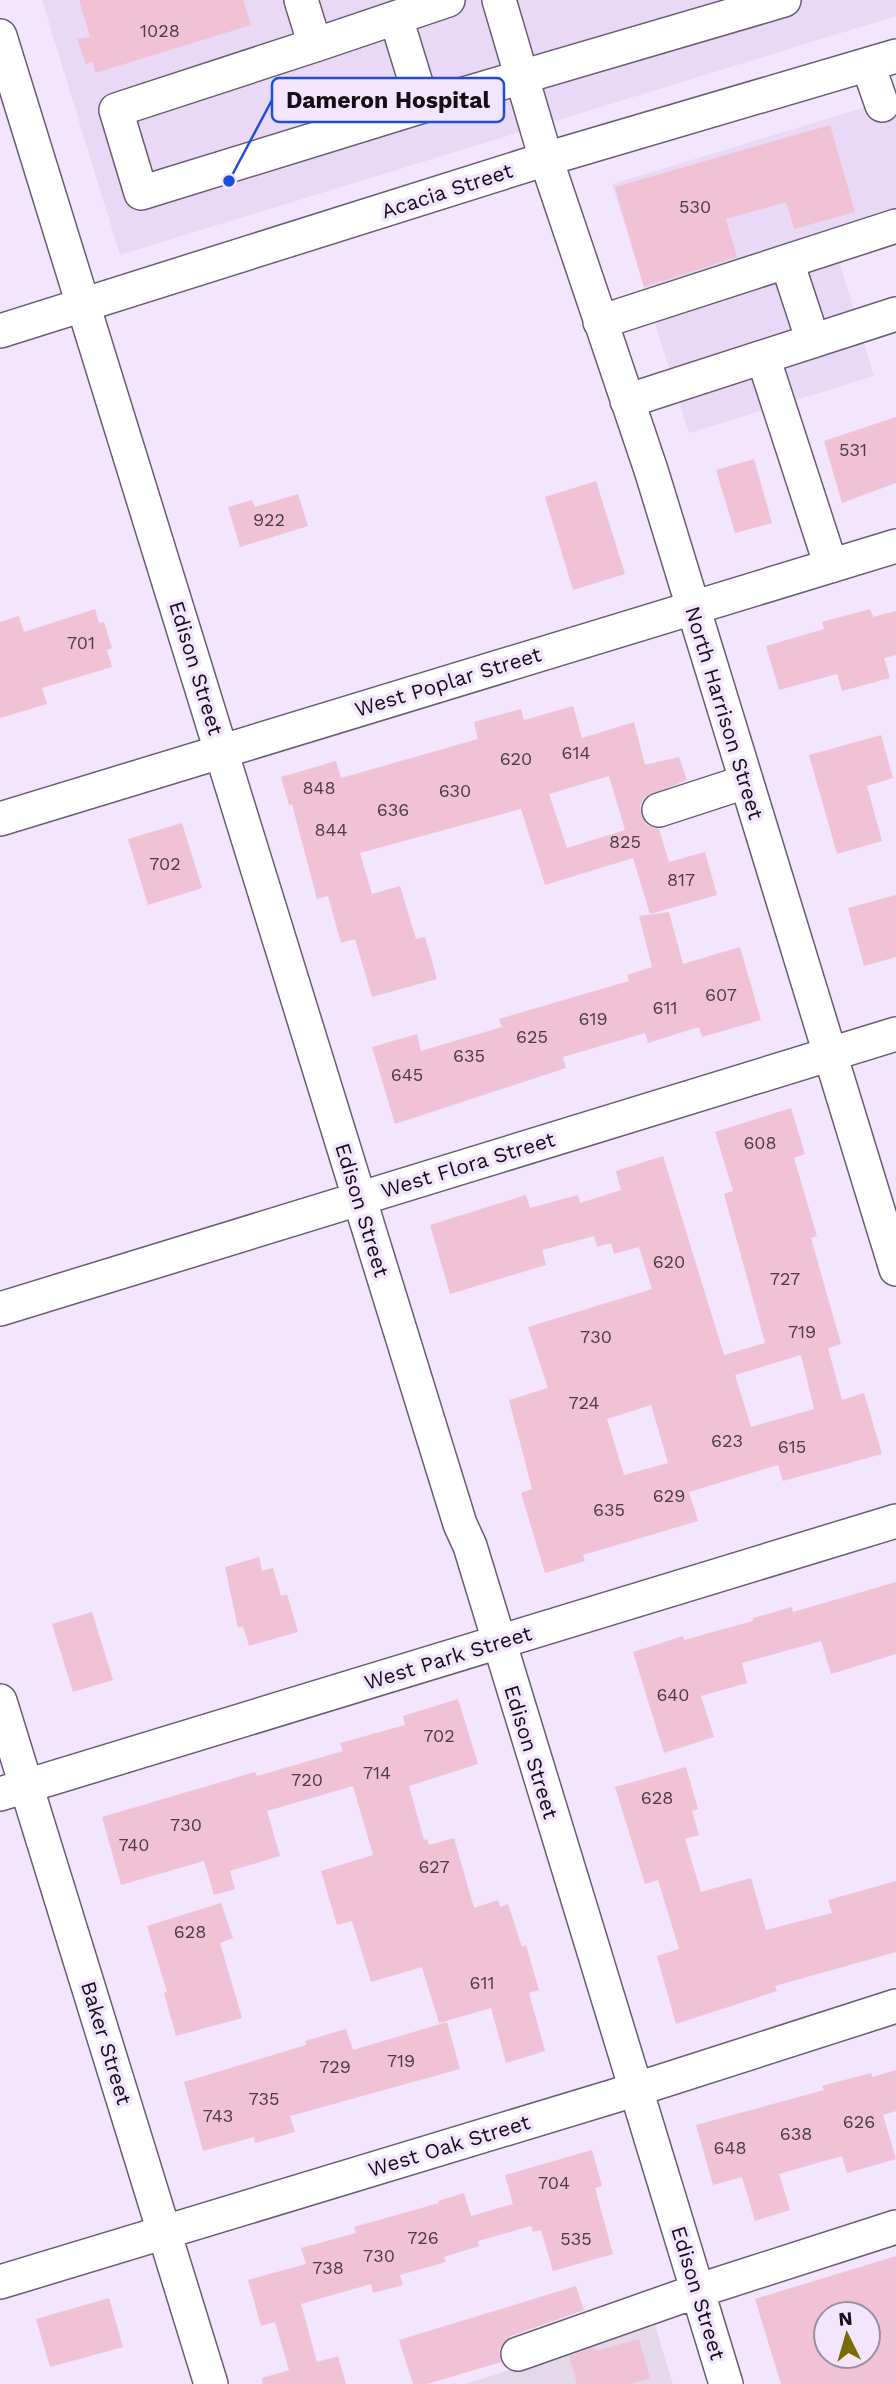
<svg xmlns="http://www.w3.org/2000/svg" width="896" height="2384" viewBox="0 0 896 2384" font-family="'Work Sans',sans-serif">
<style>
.built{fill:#ead8f7}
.industrial{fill:#e6d8eb}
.building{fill:#efc2d5;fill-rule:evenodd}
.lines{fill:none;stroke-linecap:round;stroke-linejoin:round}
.minor-casing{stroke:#695d72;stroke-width:36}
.minor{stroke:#fff;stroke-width:33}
.labels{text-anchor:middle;stroke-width:7;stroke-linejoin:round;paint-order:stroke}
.number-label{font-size:18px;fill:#4b3c46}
.street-label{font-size:21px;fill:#140f17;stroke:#f3e5fe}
.leader{fill:none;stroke:#1d4ed8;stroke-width:2.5}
.callout-dot{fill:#1d4ed8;stroke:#f3e5fe;stroke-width:2.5}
.callout{fill:#f3e5fe;stroke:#1d4ed8;stroke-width:2.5}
.callout-label{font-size:23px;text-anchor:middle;font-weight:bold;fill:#140f17}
</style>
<rect width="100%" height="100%" fill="#f3e5fe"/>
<path class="built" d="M 42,0 L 896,0 L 896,16 L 120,255 Z
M 896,98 L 896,232 L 836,251 L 874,376 L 689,433 L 612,184 Z"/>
<path class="industrial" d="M 655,2326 L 673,2384 L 465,2384 Z"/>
<path class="building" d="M 79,0 L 243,0 L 251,25 L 95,73 L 93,62 L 86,64 L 77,39 L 90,37 Z
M 830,125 L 855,212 L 794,229 L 786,202 L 726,219 L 737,257 L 644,287 L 615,187 Z
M 896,417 L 896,483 L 842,503 L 824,441 Z
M 754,459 L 772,523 L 735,533 L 716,470 Z
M 596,481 L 625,574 L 573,590 L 545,497 Z
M 298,494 L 308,526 L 240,547 L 228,507 L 252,500 L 255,507 Z
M 95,609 L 99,623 L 104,622 L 112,648 L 107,650 L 112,667 L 42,688 L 47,704 L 0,718 L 0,622 L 19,616 L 24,632 Z
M 870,609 L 873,617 L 896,611 L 896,655 L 884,658 L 890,678 L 842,691 L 837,674 L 779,690 L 766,646 L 824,629 L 822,622 Z
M 573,706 L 582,738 L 634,722 L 645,765 L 679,757 L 687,780 L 645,797 L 640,805 L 641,815 L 647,825 L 659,829 L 669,862 L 705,852 L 717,895 L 650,914 L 633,858 L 545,885 L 521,809 L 360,853 L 372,894 L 400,886 L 416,939 L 425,937 L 437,979 L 372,997 L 355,939 L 341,943 L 328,896 L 317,899 L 292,804 L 289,805 L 281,777 L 336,761 L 341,778 L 478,739 L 474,722 L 521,709 L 524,720 ZM 609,776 L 625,830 L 567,848 L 549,794 Z
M 881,735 L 893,778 L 867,786 L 882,841 L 837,854 L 809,755 Z
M 182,823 L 202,888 L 148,905 L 128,839 Z
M 896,895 L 896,957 L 864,966 L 848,908 Z
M 669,912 L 683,964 L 740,947 L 761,1020 L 702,1037 L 699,1027 L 648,1043 L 645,1033 L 563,1057 L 566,1068 L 395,1124 L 372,1047 L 417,1034 L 421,1051 L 502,1027 L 499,1019 L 629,981 L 627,975 L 652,967 L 639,916 Z
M 791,1108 L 805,1154 L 794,1158 L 817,1236 L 811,1238 L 841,1344 L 828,1348 L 842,1400 L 864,1393 L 882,1454 L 783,1481 L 778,1465 L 689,1492 L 698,1521 L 583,1555 L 585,1561 L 545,1573 L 521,1493 L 532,1489 L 509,1400 L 548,1388 L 528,1327 L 652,1289 L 639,1247 L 614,1254 L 611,1243 L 597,1247 L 594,1236 L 542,1250 L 546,1265 L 450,1294 L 430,1225 L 526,1195 L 530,1208 L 578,1195 L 580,1203 L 621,1190 L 616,1171 L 663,1156 L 724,1355 L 765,1343 L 724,1194 L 733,1191 L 715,1132 ZM 801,1355 L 814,1409 L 751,1427 L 735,1375 ZM 651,1405 L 668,1463 L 624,1475 L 607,1419 Z
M 259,1557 L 262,1571 L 273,1568 L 281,1596 L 287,1594 L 298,1632 L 249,1646 L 243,1626 L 238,1628 L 225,1567 Z
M 896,1582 L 896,1654 L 831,1674 L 821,1641 L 742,1663 L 747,1683 L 701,1696 L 714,1737 L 664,1753 L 633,1652 L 683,1636 L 684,1640 L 753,1621 L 753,1618 L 792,1607 L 793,1612 Z
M 92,1612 L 113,1680 L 73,1692 L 52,1624 Z
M 458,1699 L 478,1764 L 409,1786 L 424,1840 L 427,1839 L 429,1845 L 454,1838 L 474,1908 L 498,1900 L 500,1907 L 508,1904 L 522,1947 L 526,1945 L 539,1990 L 529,1993 L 545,2051 L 506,2063 L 491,2008 L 439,2023 L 422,1967 L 371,1982 L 352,1921 L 337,1925 L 321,1871 L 373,1855 L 353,1786 L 267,1811 L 280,1856 L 230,1871 L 235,1889 L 214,1895 L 204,1861 L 121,1885 L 102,1817 L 255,1772 L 257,1776 L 343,1751 L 340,1743 L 405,1725 L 403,1716 Z
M 686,1767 L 698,1809 L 692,1811 L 699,1835 L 685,1839 L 701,1892 L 751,1878 L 766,1930 L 832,1913 L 828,1900 L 896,1881 L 896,1952 L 775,1986 L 777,1991 L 676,2024 L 657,1956 L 679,1949 L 658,1880 L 645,1884 L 615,1787 Z
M 221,1903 L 233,1938 L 220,1943 L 242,2018 L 176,2036 L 164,1993 L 167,1992 L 147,1926 Z
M 447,2022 L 460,2069 L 290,2116 L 295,2132 L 255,2143 L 254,2137 L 203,2151 L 184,2082 L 306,2045 L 305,2041 L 346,2029 L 353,2050 Z
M 896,2070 L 896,2111 L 883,2115 L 896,2159 L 847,2173 L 842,2156 L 779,2174 L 790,2210 L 755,2221 L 742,2177 L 713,2185 L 696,2125 L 824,2090 L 822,2086 L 871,2073 L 872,2077 Z
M 592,2150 L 602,2186 L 595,2188 L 613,2254 L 553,2271 L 541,2230 L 533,2232 L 531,2226 L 478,2241 L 479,2246 L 444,2257 L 446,2262 L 400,2275 L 403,2285 L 373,2293 L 371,2284 L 301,2304 L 317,2362 L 338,2356 L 346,2384 L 263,2384 L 262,2378 L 289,2370 L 275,2322 L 261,2326 L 248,2280 L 306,2264 L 301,2248 L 356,2233 L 354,2227 L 439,2203 L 438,2201 L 464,2193 L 471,2216 L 513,2204 L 505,2175 Z
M 896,2256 L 896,2384 L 781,2384 L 755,2299 ZM 826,2314 L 868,2314 L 868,2356 L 826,2356 Z
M 576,2286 L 584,2310 L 511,2336 L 499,2350 L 501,2362 L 427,2384 L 413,2384 L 399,2340 Z
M 109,2298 L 123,2347 L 50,2367 L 36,2319 Z
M 639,2339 L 650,2378 L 629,2384 L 577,2384 L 569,2356 L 595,2347 L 596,2351 Z"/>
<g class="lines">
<g class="minor-casing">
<path id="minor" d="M 301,0 L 315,45 L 448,0
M 499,0 L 546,159 L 651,470 L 896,1269
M 396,18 L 423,106 L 784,0
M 0,36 L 460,1524 L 470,1546 L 726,2384
M 315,45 L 116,110 L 141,193 L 423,106
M 868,65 L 882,105
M 787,262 L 813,341
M 600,322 L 896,226
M 0,331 L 546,159 L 896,56
M 763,357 L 831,566
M 627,401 L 896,314
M 659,810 L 745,782
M 0,819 L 896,546
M 0,1309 L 896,1034
M 0,1701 L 211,2384
M 0,1794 L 896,1521
M 0,2282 L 634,2090 L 896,2006
M 518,2354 L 697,2291 L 896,2227"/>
</g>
<use href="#minor" class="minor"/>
</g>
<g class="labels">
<g class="number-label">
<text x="160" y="37">1028</text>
<text x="695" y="213">530</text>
<text x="853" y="456">531</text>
<text x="269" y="526">922</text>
<text x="81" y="649">701</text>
<text x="576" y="759">614</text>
<text x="516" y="765">620</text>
<text x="319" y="794">848</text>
<text x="455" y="797">630</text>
<text x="393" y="816">636</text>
<text x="331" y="836">844</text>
<text x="625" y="848">825</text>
<text x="165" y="870">702</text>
<text x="681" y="886">817</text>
<text x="721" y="1001">607</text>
<text x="665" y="1014">611</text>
<text x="593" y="1025">619</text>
<text x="532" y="1043">625</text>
<text x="469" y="1062">635</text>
<text x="407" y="1081">645</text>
<text x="760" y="1149">608</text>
<text x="669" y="1268">620</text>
<text x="785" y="1285">727</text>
<text x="802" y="1338">719</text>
<text x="596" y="1343">730</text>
<text x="584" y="1409">724</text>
<text x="727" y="1447">623</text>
<text x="792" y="1453">615</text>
<text x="669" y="1502">629</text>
<text x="609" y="1516">635</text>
<text x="673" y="1701">640</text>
<text x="439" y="1742">702</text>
<text x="377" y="1779">714</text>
<text x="307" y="1786">720</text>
<text x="657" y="1804">628</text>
<text x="186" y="1831">730</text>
<text x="134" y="1851">740</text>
<text x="434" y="1873">627</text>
<text x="190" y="1938">628</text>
<text x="482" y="1989">611</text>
<text x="401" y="2067">719</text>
<text x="335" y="2073">729</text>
<text x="264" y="2105">735</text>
<text x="218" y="2122">743</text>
<text x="859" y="2128">626</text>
<text x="796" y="2140">638</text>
<text x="730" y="2154">648</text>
<text x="554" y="2189">704</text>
<text x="423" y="2244">726</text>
<text x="576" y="2245">535</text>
<text x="379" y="2262">730</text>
<text x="328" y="2274">738</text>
</g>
<g class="street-label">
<text transform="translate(447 191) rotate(-18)" y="7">Acacia Street</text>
<text transform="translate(196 668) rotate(73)" y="7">Edison Street</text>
<text transform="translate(448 682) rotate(-17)" y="7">West Poplar Street</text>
<text transform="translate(724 713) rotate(73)" y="7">North Harrison Street</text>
<text transform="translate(468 1165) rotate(-17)" y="7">West Flora Street</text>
<text transform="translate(362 1210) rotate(73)" y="7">Edison Street</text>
<text transform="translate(448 1658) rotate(-17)" y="7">West Park Street</text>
<text transform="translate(531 1752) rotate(73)" y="7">Edison Street</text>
<text transform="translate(106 2043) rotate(73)" y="7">Baker Street</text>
<text transform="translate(449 2146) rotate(-17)" y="7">West Oak Street</text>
<text transform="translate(698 2293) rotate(73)" y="7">Edison Street</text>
</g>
</g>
<path class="leader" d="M229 181L272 100"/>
<circle class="callout-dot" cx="229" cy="181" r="7"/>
<rect class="callout" x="272" y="78" width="232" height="44" rx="7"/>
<g class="callout-label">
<text x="388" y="108">Dameron Hospital</text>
</g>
<g transform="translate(847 2335) rotate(355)"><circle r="33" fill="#f3e5fe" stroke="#9a8fa2" stroke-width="2"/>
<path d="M0-5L12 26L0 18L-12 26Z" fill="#796c05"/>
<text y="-10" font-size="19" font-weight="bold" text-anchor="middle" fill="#140f17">N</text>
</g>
</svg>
